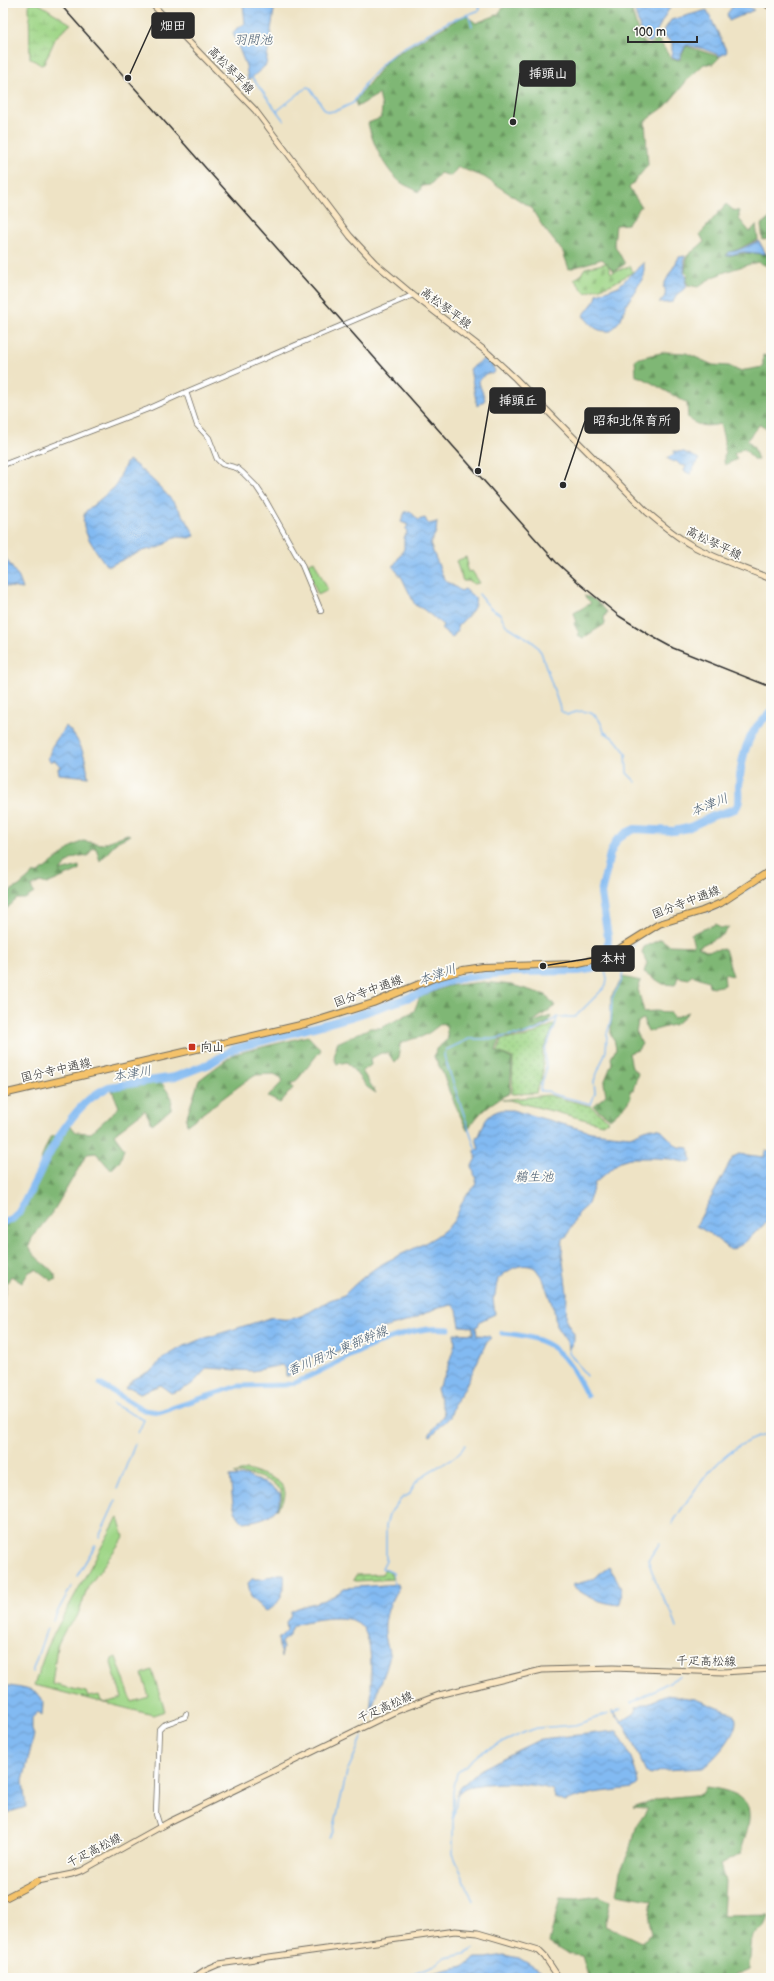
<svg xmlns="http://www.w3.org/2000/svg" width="774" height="1981" viewBox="0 0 774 1981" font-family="'Balsamiq Sans','Klee One',sans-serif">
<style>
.grass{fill:url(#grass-dots);stroke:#658059}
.forest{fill:url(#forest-firs);stroke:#557150}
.wetland{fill:url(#wetland-marsh);stroke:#658059}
.cemetery{fill:url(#cemetery-stones);stroke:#658059}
.green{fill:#9fd687;stroke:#658059}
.water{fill:url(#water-waves);stroke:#56728e}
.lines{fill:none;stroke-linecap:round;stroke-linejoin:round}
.stream{stroke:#82baf2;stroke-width:1.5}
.canal{stroke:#82baf2;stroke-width:5}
.river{stroke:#82baf2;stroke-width:8}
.tertiary-casing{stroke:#6f6b61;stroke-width:6}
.secondary-casing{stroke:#6f6b61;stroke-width:7}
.primary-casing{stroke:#6f6b61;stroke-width:8}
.trunk-casing{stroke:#6f6b61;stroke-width:8}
.tertiary{stroke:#fff;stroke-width:4.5}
.secondary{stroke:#fbe7c3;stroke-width:5}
.primary{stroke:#f4c26a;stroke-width:6}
.trunk{stroke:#f4c26a;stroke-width:6}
.rail{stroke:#2b2b2b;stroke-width:1.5}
.poi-dot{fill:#c8321e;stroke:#fdfcf7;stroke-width:1.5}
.labels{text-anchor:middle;stroke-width:3.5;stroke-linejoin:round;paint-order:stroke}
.street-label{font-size:12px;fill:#2b2b2b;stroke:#fdfcf7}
.poi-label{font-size:12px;font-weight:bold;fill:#2b2b2b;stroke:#fdfcf7;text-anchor:start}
.water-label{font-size:13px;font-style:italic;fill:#495d71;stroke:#fdfcf7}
.leader{fill:none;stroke:#2b2b2b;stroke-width:1.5}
.callout-dot{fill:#2b2b2b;stroke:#fdfcf7;stroke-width:1.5}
.callout{fill:#2b2b2b;stroke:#2b2b2b;stroke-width:1.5}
.callout-label{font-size:13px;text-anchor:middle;font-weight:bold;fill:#fff}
</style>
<defs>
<pattern id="grass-dots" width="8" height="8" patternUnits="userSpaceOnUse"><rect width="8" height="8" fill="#9fd687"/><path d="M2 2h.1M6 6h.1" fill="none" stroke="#89b875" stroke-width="1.8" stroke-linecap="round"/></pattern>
<pattern id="forest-firs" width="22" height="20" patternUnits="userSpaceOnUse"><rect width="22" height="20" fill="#7fb774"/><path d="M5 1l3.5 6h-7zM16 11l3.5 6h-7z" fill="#68955f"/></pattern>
<pattern id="wetland-marsh" width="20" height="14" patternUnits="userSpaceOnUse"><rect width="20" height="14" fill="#9fd687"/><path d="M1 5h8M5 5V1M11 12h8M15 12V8" fill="none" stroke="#89b875"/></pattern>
<pattern id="cemetery-stones" width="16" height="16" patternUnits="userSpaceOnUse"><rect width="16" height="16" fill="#9fd687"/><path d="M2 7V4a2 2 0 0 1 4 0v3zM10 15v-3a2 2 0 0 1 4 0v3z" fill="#89b875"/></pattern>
<pattern id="water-waves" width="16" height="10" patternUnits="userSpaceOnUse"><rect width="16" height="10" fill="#82baf2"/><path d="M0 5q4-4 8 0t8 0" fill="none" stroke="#6b97c4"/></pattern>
</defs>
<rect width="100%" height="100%" fill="#fdfcf7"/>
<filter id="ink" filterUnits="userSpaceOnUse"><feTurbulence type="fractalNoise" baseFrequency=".025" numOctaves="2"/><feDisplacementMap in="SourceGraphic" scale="8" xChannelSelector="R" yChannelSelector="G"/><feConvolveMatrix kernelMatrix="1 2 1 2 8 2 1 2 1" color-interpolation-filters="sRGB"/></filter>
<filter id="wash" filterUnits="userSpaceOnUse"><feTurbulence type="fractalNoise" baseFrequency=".012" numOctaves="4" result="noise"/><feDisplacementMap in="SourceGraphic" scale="16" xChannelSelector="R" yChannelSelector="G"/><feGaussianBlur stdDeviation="0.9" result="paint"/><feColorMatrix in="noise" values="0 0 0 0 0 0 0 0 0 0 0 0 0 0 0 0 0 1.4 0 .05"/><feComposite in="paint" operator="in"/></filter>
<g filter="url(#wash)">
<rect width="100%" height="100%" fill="#eee3c5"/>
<path class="grass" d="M 555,1024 L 543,1050 L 543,1074 L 536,1093 L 512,1094 L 513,1058 L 498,1052 L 501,1039 L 524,1038 Z
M 548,1095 L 590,1106 L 609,1121 L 602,1124 L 509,1100 L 502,1100 Z
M 247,1470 C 259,1474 291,1479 284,1499 C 283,1503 279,1506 277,1510 L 282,1498 L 281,1490 C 269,1478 250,1473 234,1474 Z
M 385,1570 L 390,1572 L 393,1579 L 356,1581 L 353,1580 L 356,1575 L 382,1574 Z"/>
<path class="forest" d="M 507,3 L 635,3 L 632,11 L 640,39 L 649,46 L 658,38 L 671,59 L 680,60 L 686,46 L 720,57 L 713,64 L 704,64 L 689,78 L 666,106 L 645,121 L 648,165 L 629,188 L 641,206 L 628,224 L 616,225 L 614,244 L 625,264 L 614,271 L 602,259 L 569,269 L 563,252 L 543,227 L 531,208 L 484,177 L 458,167 L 451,176 L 440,173 L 430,185 L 422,186 L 419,192 C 413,188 405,186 399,181 C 384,168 372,142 368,123 L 381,118 L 382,107 L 379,94 L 357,107 L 355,101 L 389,58 L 465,15 L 476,23 L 497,15 Z
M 726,204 L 733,210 L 739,211 L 739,219 L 750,232 L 756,225 L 758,240 C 747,243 739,251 728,252 L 726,256 L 743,253 L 767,254 L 771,260 L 767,266 L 758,262 C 739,267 713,274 698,287 L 688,285 L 686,281 L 688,275 L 685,272 L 687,256 L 704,242 L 700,234 Z
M 771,217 L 771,238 L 763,240 L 761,225 Z
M 665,352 L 686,353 L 713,365 L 729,366 L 739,371 L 763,367 L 763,355 L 771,357 L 771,431 L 760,424 L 747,440 L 754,448 L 758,460 L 754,460 L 744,448 L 734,454 L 737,459 L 725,465 C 723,459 725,453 725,446 C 724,439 722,431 720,424 C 707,427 698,427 688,418 L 687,403 L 643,378 L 636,376 L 635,359 Z
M 584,596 C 594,597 600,604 607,612 L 604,618 L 605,624 L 583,638 L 578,635 L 579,633 L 574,624 L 576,620 L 574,613 L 591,603 Z
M 127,834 L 131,835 L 118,841 L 100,861 L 96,848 L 92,849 L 88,856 C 75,854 68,861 60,871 L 79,866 L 79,870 L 47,884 L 40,882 L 31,887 L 34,893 L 25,899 L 17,899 L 3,912 L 3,898 L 6,896 L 8,892 L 19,886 L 34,873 L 39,873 L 73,846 L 83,841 L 102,844 Z
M 716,924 L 720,928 L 729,927 L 724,934 L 698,947 L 706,951 L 725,949 L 733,976 L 724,974 L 725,985 L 715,987 L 709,986 L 708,981 L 692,975 L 689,979 L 678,977 L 675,985 L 663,984 L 644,972 L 647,963 L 642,952 L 644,947 L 661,939 L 669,945 L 694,946 L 691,934 Z
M 623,977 L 641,981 L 638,989 L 644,1012 L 655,1011 L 670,1012 L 673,1018 L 689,1012 L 676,1024 L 648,1032 L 643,1019 L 638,1022 L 636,1033 L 642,1044 L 638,1050 L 629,1053 L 632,1068 L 638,1073 L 633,1090 L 630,1090 L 631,1097 L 626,1105 L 610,1119 L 593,1106 L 606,1095 L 604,1083 L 612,1063 L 611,1058 L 616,1049 L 614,1039 L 611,1036 L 611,997 Z
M 483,982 L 512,985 L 546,995 L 555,1006 L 531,1023 L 551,1016 L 549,1022 L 524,1036 L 500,1038 L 496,1051 L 512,1059 L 510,1093 C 488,1104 482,1110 467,1130 L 449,1091 L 442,1071 L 434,1057 L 436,1049 L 448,1039 L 446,1026 L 442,1023 C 435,1028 429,1034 421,1037 C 412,1039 408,1040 400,1044 L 399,1058 L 395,1063 L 388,1053 L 381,1053 L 370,1059 L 371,1065 L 362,1071 L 376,1093 L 367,1087 L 347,1062 L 337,1064 L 334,1058 L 337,1043 L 370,1028 L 381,1028 L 414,1011 L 420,997 L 448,986 Z
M 308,1036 L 321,1050 L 298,1079 L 291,1084 L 293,1088 L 280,1103 L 268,1097 L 282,1082 L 280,1077 L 274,1074 L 254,1075 L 187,1125 L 186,1119 L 199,1080 L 234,1054 Z
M 161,1082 L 172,1098 L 171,1109 L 152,1124 L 145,1110 L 114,1134 L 124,1148 L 120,1161 L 111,1170 L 96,1153 L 87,1154 L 54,1210 L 32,1238 L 29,1247 C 37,1263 52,1265 57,1279 L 52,1281 L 36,1269 L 29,1272 L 22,1283 L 11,1276 L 7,1283 L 3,1300 L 3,1223 L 13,1217 L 29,1188 L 46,1165 L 41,1159 L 50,1137 L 58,1135 L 70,1125 L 76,1132 L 91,1133 L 119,1107 L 112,1090 Z
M 706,1787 C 758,1794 754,1811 740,1854 L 720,1865 L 725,1881 L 723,1916 L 769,1915 L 764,1926 L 752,1936 L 749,1969 L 729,1978 L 584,1978 L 588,1976 L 582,1956 L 567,1954 L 549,1943 L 560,1898 L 577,1899 L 600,1896 L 610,1902 L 605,1925 L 641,1942 L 652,1934 L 649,1920 L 652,1900 L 616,1894 L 620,1872 L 631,1847 L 637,1825 L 648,1809 L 633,1808 L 657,1799 L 702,1794 Z"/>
<path class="wetland" d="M 29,3 L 38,3 L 71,24 L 56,37 L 44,64 L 41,65 L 30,58 Z"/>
<path class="cemetery" d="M 607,263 L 611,273 L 630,266 L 633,272 L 612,284 L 585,293 L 574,279 L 580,276 L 585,268 Z
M 466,557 L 468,565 L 466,566 L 468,572 L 472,571 L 480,583 L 474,584 L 469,581 L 463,581 L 456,561 Z"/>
<path class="green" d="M 314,561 L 328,590 L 318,595 L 306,565 Z
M 118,1517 L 124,1537 L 88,1587 L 77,1617 L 65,1630 L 57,1646 L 52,1684 L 86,1692 L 88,1697 L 99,1695 L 101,1701 L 105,1703 L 122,1698 L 111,1663 L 112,1659 L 116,1657 L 132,1702 L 149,1697 L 142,1674 L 152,1670 L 165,1711 L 153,1715 L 34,1685 L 47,1648 L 59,1624 Z"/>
<path class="water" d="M 243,3 L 275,3 L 266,65 L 248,81 L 246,66 L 233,33 L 237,28 L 245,24 Z
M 639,3 L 670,7 L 650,43 L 643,38 L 635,12 Z
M 735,3 L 744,3 L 754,10 L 729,21 L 727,14 Z
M 707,10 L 727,52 L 721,56 L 704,49 L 686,45 L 679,59 L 672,58 L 672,42 L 661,35 L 671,20 Z
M 759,241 L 766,254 L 743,252 L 726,256 L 728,252 C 740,252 748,244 759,241 Z
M 685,256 L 684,273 L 687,276 L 685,281 L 687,287 L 676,295 L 673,302 L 665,303 L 659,302 C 665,298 666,295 665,288 L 663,287 C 667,277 674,267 679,257 Z
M 644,262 L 644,276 L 626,305 L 621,319 L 611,331 C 595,332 593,326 583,316 L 596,299 L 597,294 L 619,286 Z
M 488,356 L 495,371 L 492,374 L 487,373 L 479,380 C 479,387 484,393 485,400 L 477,406 L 470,369 Z
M 674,451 L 684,452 L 699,459 L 690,474 L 684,471 L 686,466 L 680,465 L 676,461 L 673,462 L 667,458 L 674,454 Z
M 129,460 C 154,479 182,507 195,536 L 189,538 L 179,537 L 172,539 L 161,547 L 142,551 L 109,566 L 105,564 C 97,551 76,527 86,511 L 115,487 L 126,463 Z
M 410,511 L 418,520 L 425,518 L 428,524 L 437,522 L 436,532 L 430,544 L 444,579 L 461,591 L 465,589 L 475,598 C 478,610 463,619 457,627 L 458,630 L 452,638 L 441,629 L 443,625 L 423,609 L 415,605 L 402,578 L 393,567 L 404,549 L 404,537 L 407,533 L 406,528 L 408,525 L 401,522 L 405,512 Z
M 3,554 L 19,578 L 23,589 L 3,586 Z
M 66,726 C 81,741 86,756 88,777 L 59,774 L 58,768 L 62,767 L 54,760 L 51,762 L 48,759 L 52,746 Z
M 501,1110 L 512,1110 L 591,1132 L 630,1136 L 650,1128 L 660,1129 L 678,1147 L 689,1148 L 692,1161 L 689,1163 L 670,1159 L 655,1158 L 630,1158 L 620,1161 L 595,1183 L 588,1204 L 579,1212 L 566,1237 L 563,1238 L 562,1254 L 567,1293 L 566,1321 L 574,1334 L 574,1341 L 568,1350 L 567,1342 L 556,1326 L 554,1310 L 543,1279 L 535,1268 C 521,1261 508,1270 498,1279 L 495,1295 L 493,1299 L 495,1314 L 480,1321 L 478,1326 L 476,1327 L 477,1335 L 489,1336 L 491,1338 L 487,1341 L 465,1388 L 455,1402 L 450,1417 L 431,1436 L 429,1435 L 444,1414 L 437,1389 L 445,1375 L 455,1344 L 454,1333 L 473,1334 L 473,1327 L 460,1326 L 457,1310 L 452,1305 L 434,1309 L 409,1321 L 377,1330 L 328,1356 L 312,1357 L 300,1360 L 294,1365 L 289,1376 L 286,1376 L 286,1369 L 282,1365 L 253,1371 L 207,1368 C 192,1384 194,1386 171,1393 L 160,1385 L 140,1393 L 131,1388 L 125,1389 L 134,1379 L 152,1370 L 162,1359 L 182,1347 L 199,1340 L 273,1317 C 294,1325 312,1310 330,1300 C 334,1298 340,1298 344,1295 C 354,1285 365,1275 377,1267 C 399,1253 433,1244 451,1224 C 459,1215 459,1206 465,1197 C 468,1193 474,1188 477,1184 L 472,1166 L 476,1158 L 475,1150 L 479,1149 L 476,1137 L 479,1136 C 484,1123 486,1114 501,1110 Z
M 765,1151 L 771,1152 L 771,1218 L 743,1244 L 731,1250 L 709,1233 L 696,1226 L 697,1224 L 733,1157 L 739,1154 L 764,1157 Z
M 246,1476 L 267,1484 L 280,1493 C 283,1515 260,1521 243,1522 C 230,1510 233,1493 230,1477 Z
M 609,1567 C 617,1579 626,1591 619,1605 C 601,1603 585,1597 572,1585 L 591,1580 Z
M 278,1574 L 284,1574 C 286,1588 280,1608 265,1611 L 251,1598 L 248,1583 L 252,1579 L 263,1579 Z
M 398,1584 L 399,1587 C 389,1602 382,1622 386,1640 C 387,1646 390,1652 389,1659 C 385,1677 374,1694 372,1712 L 370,1713 C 372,1699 371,1684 371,1670 C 371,1657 370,1639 363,1628 C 353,1611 312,1620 296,1624 L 293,1626 L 289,1636 L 281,1642 L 283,1648 L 281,1658 L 278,1639 L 287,1630 L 286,1622 L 290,1617 L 291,1611 C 309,1602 329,1603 344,1588 Z
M 3,1685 C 13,1687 37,1688 42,1699 C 44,1704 42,1710 42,1715 L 38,1712 L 32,1718 L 32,1730 L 34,1735 L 23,1781 L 26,1807 L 3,1814 Z
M 667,1695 L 695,1699 L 734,1714 C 744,1729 714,1759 703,1768 L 664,1770 L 650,1775 L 646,1772 L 625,1726 L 612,1713 L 612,1711 L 622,1721 L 634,1713 L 636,1708 Z
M 615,1731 L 617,1731 C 626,1747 637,1766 638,1784 L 633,1788 L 593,1793 L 564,1802 L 555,1798 L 553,1790 C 526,1782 495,1781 468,1787 C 462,1788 459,1794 456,1795 L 461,1787 L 478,1771 L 520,1749 L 541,1739 Z
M 504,1955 L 519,1958 L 552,1978 L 426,1978 L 432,1973 L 463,1966 L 476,1958 L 487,1958 Z"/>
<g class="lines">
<path class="stream" d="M 468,14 L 472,26
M 251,76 L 284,121
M 277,111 L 307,87 L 310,88 L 325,110 L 329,112 L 338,110 L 353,103 L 367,81 L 386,60 L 396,52 L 450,21 L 480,10 L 478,3
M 479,594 L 490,608 L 500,614 L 506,625 L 533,642 L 541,652 L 561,711 L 567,715 C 585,707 600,712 604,732 L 615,739 L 626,753 L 627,773 L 636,782
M 729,901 L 771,874
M 708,912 L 721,906
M 557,1017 L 555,1027 L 545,1049 L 546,1072 L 541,1084 L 540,1091 L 548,1091 L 552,1094 L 591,1104 L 595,1093 L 594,1081 L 606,1051 L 607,1034 L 611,1020 L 612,998 L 621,982 L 626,954 L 636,942
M 476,1150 L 445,1059 L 444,1055 L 446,1050 L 469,1039 L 494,1039 L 512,1035 L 523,1035 L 542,1028 L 557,1017 L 575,1017 L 606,986 L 607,978 L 603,963
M 569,1347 L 569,1352 L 586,1376
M 113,1404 L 144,1420 L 138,1433
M 117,1489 L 135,1444
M 672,1524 C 694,1489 726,1440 771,1434
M 99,1537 L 116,1500
M 660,1543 L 648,1560 L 659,1591 L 672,1613 L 677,1628
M 77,1576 L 95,1546
M 394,1586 L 393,1573 L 382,1568 L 386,1560 L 386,1526 L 389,1514 L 402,1498 L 410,1494 C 417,1468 453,1467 465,1445
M 53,1620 L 72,1585
M 32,1672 L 47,1628
M 631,1703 L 680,1676
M 612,1713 L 621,1709
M 452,1818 L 454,1817 L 457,1795
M 329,1838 L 333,1832 L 347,1772 L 363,1736
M 473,1901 L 453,1854 L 453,1792 L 457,1773 L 480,1753 L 523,1733 L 537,1728 L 575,1725 L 608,1714
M 402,1978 L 435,1965 L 445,1958 L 465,1954 L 474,1949"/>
<path class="canal" d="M 502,1333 C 553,1337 565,1352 587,1396
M 100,1384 L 144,1410 L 159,1412 L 238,1386 L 285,1385 L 294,1383 C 341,1364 397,1323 449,1329
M 768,1755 L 771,1768"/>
<path class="river" d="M 3,1222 L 12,1219 L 19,1212 C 42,1173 64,1106 109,1087 L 175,1077 L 211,1063 L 233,1049 L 351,1017 L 419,994 L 440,984 L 461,978 L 511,972 L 578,971 L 591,969 L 607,960 L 608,937 L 601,894 L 610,854 L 616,841 L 626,833 L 635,829 L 674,831 L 688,828 L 713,816 L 735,809 C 741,802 739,794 739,786 C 741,759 747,729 771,713"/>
</g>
</g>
<g filter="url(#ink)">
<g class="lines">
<g class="tertiary-casing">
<path id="tertiary" d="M 186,392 L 197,425 L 209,438 L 217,459 L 222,464 L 237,468 L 243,473 L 256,486 L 266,501 L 301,563 L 321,611
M 3,465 L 148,409 L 186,392 L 413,295
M 160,1827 L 156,1814 L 159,1729 L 163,1725 L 185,1717 L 186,1714"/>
</g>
<g class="secondary-casing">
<path id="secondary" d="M 151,3 L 255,110 L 350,236 L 375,263 L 413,295 L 488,353 L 515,378 L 647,512 C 661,524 675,536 691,545 C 716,559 744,568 771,579
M 38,1881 L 72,1874 L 83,1870 L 169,1822 L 394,1712 L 439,1695 L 542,1670 L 613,1668 L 723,1672 L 771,1669
M 193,1978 L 205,1970 L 219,1964 L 455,1931 L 478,1933 L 539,1951 L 545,1957 L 559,1978"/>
</g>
<g class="primary-casing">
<path id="primary" d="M 3,1094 L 309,1023 L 373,1003 L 434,978 L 463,970 L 483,967 L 574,964 L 601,958 L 611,954 L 659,924 L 702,911 L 721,903 L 771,870
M 3,1899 L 38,1881"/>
</g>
<g class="trunk-casing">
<path id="trunk" d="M 765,3 L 771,7"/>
</g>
<use href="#tertiary" class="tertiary"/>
<use href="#secondary" class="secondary"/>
<use href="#primary" class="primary"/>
<use href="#trunk" class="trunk"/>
<path class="rail" d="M 59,3 L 556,562 L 579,583 L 619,616 L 651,636 L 673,648 L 771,687"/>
</g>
</g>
<rect class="poi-dot" x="188" y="1043" width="8" height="8" rx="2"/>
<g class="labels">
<g class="street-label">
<text transform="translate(231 70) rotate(46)" y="4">高松琴平線</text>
<text transform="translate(446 308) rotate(37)" y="4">高松琴平線</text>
<text transform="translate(714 543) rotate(26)" y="4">高松琴平線</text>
<text transform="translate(686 902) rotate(-21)" y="4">国分寺中通線</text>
<text transform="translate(368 991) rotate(-20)" y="4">国分寺中通線</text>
<text transform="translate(56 1070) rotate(-13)" y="4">国分寺中通線</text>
<text transform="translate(706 1661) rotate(1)" y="4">千疋高松線</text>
<text transform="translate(385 1707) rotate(-24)" y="4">千疋高松線</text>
<text transform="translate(94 1850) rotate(-27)" y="4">千疋高松線</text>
</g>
<g class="poi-label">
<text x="200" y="1051">向山</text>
</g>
<g class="water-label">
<text x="253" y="44">羽間池</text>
<text transform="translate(709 804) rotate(-22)" y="5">本津川</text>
<text transform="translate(437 974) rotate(-19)" y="5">本津川</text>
<text transform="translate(132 1073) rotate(-10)" y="5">本津川</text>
<text x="534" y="1181">鵜生池</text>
<text transform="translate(337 1350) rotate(-23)" y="5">香川用水 東部幹線</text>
</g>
</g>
<path class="leader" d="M128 78L152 25M513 122L520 73M478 471L490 401M563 485L585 421M543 966L592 958"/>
<g class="callout-dot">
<circle cx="128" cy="78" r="4"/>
<circle cx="513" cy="122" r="4"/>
<circle cx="478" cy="471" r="4"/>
<circle cx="563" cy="485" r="4"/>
<circle cx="543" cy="966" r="4"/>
</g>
<g class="callout">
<rect x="152" y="13" width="42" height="25" rx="4"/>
<rect x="520" y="61" width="55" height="25" rx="4"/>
<rect x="490" y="388" width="55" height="25" rx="4"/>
<rect x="585" y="408" width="94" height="25" rx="4"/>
<rect x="592" y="946" width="42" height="25" rx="4"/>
</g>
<g class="callout-label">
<text x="173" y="30">畑田</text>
<text x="548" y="78">挿頭山</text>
<text x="518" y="405">挿頭丘</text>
<text x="632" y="425">昭和北保育所</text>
<text x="613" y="963">本村</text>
</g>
<rect width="774" height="1981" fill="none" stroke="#fdfcf7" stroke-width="16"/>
<path d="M628 36v6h69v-6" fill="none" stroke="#2b2b2b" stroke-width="2"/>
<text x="634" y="36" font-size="12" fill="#2b2b2b" stroke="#fdfcf7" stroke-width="3" paint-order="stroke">100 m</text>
</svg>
